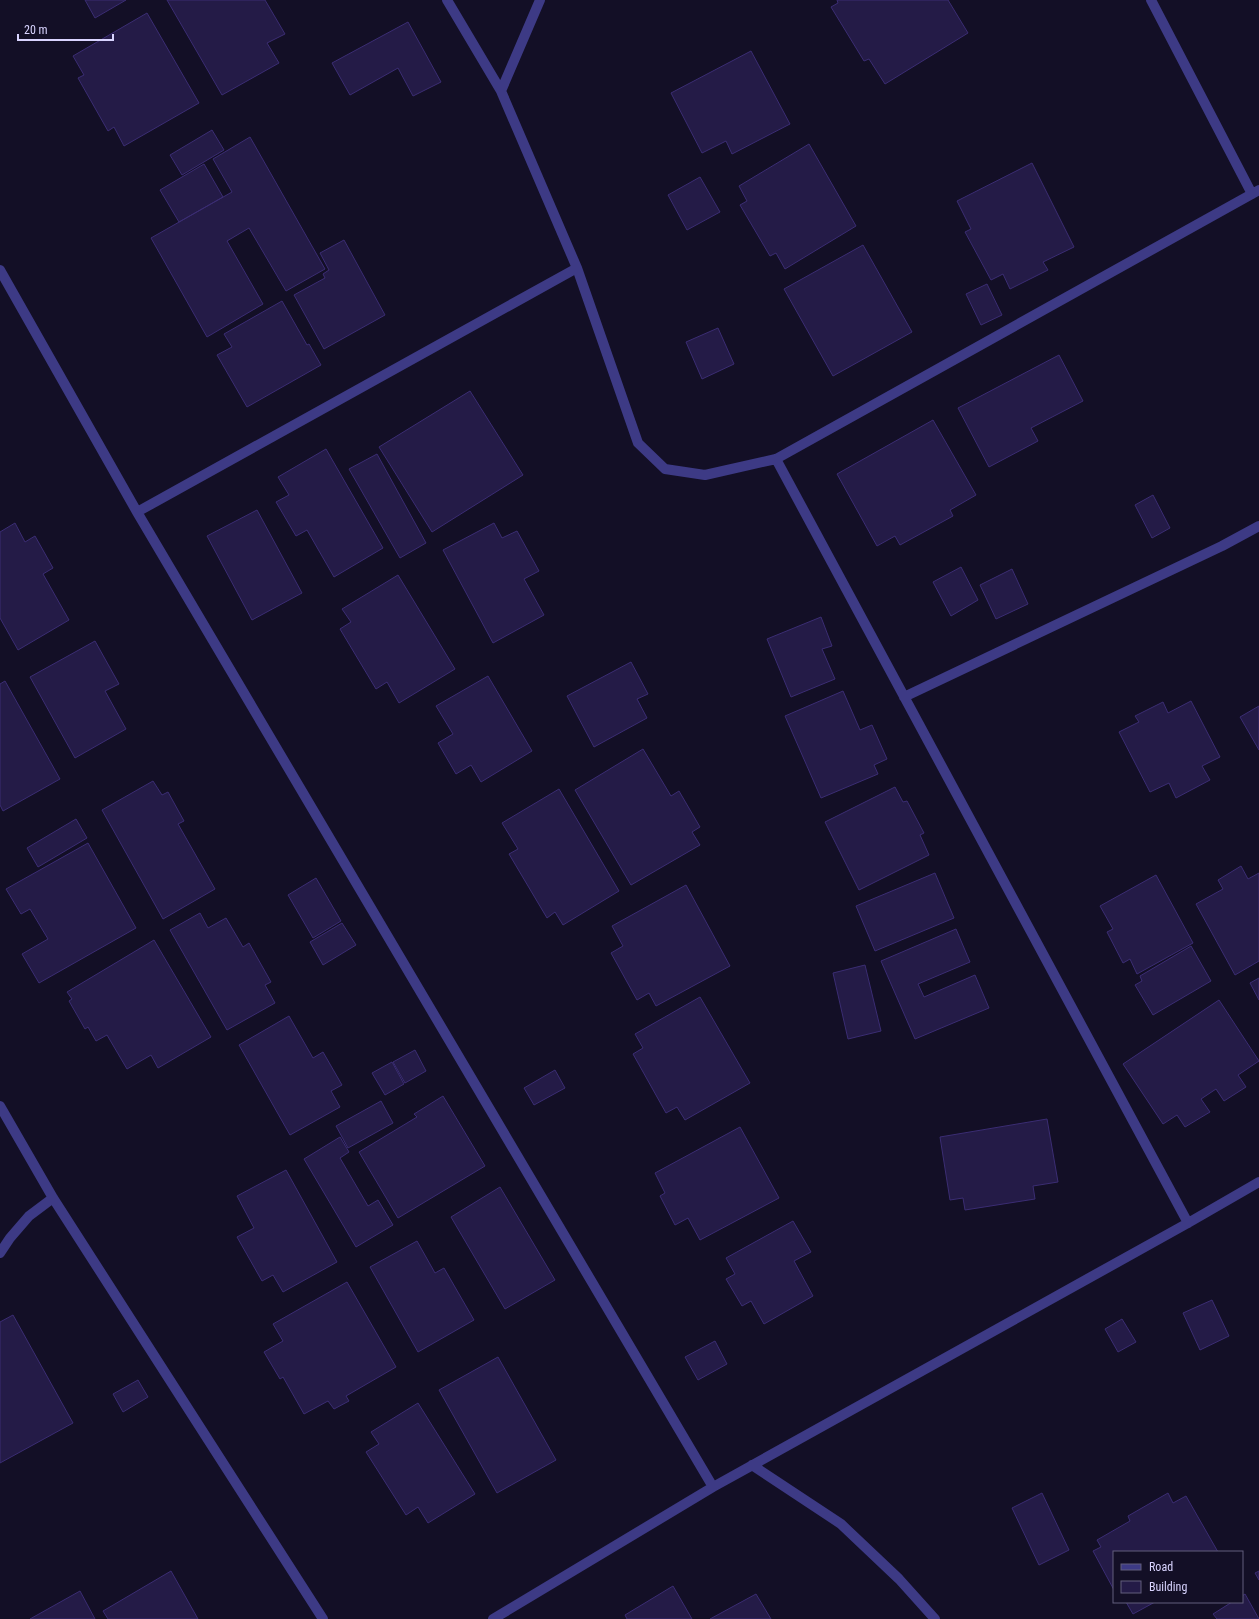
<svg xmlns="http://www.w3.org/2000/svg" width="1259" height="1619" viewBox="0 0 1259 1619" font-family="'Roboto Condensed',sans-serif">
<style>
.building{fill:#241b47;stroke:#3b2d73}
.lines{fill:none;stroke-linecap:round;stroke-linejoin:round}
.minor{stroke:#3d3a85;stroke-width:10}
</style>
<rect width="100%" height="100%" fill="#130f26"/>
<path class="building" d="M 85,0 L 126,0 L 95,18 Z
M 167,0 L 265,0 L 285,34 L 267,43 L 279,63 L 222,95 Z
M 837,0 L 948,0 L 968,33 L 885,84 L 869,59 L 864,61 L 831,7 L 838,3 Z
M 147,13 L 199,103 L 124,146 L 114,127 L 108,131 L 78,78 L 84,75 L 73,56 Z
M 408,22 L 441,82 L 413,96 L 398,68 L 350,95 L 332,63 Z
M 751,51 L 790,124 L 732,154 L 726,141 L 702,153 L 671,93 Z
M 212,130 L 224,150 L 182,175 L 170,155 Z
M 250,137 L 325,269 L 286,291 L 249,228 L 227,241 L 263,304 L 207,337 L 151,238 L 232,192 L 213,159 Z
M 809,144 L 856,226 L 785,269 L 776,253 L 770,256 L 740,205 L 747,201 L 739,186 Z
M 1032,163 L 1074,247 L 1043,262 L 1048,270 L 1010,289 L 1003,274 L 991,280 L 965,232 L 971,229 L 957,201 Z
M 204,164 L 223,197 L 179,222 L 160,190 Z
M 700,177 L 720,212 L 687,230 L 668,195 Z
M 344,240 L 385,315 L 324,349 L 294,295 L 325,278 L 323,274 L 329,270 L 320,253 Z
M 863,245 L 912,332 L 833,376 L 784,289 Z
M 987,284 L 1002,315 L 981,325 L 966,294 Z
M 282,301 L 307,345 L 309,344 L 321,365 L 247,407 L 217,355 L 232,347 L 224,334 Z
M 718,328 L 734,364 L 702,379 L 686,342 Z
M 1059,355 L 1083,401 L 1031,428 L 1038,441 L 989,467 L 958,408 Z
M 470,391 L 523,475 L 432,532 L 379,447 Z
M 933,420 L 976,495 L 950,510 L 953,516 L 900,545 L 895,536 L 877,546 L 837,474 Z
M 326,449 L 383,548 L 334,577 L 307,530 L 296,536 L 276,502 L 289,495 L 278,477 Z
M 377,454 L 426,543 L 400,558 L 349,469 Z
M 1153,495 L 1170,528 L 1152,538 L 1135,505 Z
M 257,510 L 302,593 L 252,620 L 207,536 Z
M 15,523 L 25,542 L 35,536 L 53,568 L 43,574 L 69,620 L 18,650 L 0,618 L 0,532 Z
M 494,523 L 502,538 L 517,531 L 539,571 L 524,579 L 544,615 L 493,643 L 443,550 Z
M 961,567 L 978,600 L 951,616 L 933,582 Z
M 1012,569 L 1028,604 L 996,619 L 980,585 Z
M 398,575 L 455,669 L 399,703 L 387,682 L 376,689 L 340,629 L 351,622 L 342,609 Z
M 821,617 L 832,646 L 822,649 L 835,679 L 791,697 L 767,639 Z
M 95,641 L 119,684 L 105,691 L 126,729 L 75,758 L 30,677 Z
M 631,662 L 648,694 L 637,699 L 647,718 L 594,747 L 567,696 Z
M 488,676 L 532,751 L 481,782 L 471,765 L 456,774 L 438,743 L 453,734 L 436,706 Z
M 5,681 L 60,779 L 3,811 L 0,805 L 0,684 Z
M 843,691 L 860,730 L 872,725 L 887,759 L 874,765 L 878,774 L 821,798 L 785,716 Z
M 1191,701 L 1220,757 L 1202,766 L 1210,780 L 1176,798 L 1169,783 L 1150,792 L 1119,732 L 1139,722 L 1135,716 L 1163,702 L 1168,713 Z
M 1259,706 L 1259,750 L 1240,717 Z
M 643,749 L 671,796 L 679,791 L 700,827 L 692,832 L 700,845 L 631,885 L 575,790 Z
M 153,781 L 162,795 L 168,792 L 184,821 L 178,824 L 215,889 L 163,919 L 102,810 Z
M 895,787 L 903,802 L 907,801 L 924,833 L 920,835 L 929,855 L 859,890 L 825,822 Z
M 559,789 L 619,891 L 563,925 L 555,912 L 547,918 L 509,854 L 518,849 L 502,823 Z
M 76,819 L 87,838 L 38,867 L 27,848 Z
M 88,843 L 136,928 L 39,983 L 22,954 L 48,939 L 30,909 L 21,914 L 6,889 Z
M 1241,866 L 1248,879 L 1259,873 L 1259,961 L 1235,975 L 1196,904 L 1223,889 L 1218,880 Z
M 935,873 L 954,918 L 875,951 L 856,906 Z
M 1156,875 L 1193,943 L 1137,974 L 1130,959 L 1123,963 L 1107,932 L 1113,929 L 1100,906 Z
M 316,878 L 341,921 L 313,938 L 288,895 Z
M 686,885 L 730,966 L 656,1006 L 649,993 L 637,1000 L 611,953 L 623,946 L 612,926 Z
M 200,913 L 208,928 L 226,918 L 243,947 L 249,943 L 271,982 L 265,985 L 275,1003 L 227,1030 L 170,930 Z
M 342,923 L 356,945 L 323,965 L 310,942 Z
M 956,929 L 970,962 L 918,984 L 924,997 L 975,975 L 989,1008 L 915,1039 L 881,961 Z
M 154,940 L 211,1037 L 158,1068 L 151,1055 L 127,1069 L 107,1035 L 96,1041 L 88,1027 L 85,1029 L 69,1001 L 72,999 L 67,992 Z
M 1191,946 L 1211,981 L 1153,1015 L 1135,985 L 1142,981 L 1140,976 Z
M 865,965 L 881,1031 L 848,1039 L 833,973 Z
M 1259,978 L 1259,1000 L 1250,983 Z
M 700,997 L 750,1083 L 685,1120 L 677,1107 L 666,1113 L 633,1054 L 643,1048 L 635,1034 Z
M 1219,1000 L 1259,1061 L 1238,1075 L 1246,1087 L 1224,1101 L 1216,1089 L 1201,1099 L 1210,1112 L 1185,1127 L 1177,1115 L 1163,1124 L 1123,1064 Z
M 289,1016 L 313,1058 L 323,1052 L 342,1085 L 331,1091 L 340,1107 L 290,1135 L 239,1045 Z
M 415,1050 L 426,1071 L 405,1083 L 393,1062 Z
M 392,1062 L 404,1084 L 385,1095 L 372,1073 Z
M 555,1070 L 565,1088 L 534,1105 L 524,1088 Z
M 443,1096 L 485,1166 L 398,1218 L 359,1152 L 417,1117 L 414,1114 Z
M 381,1101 L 393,1123 L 348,1148 L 336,1126 Z
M 1047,1119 L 1058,1182 L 1033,1186 L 1035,1199 L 965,1210 L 963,1198 L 950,1200 L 940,1137 Z
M 740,1127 L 779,1198 L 700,1240 L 688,1218 L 675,1225 L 660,1196 L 665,1193 L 655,1173 Z
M 340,1137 L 349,1152 L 340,1158 L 368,1206 L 378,1200 L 393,1225 L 356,1247 L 304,1159 Z
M 286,1170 L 337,1262 L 283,1292 L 273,1275 L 262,1281 L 237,1237 L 254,1228 L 237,1196 Z
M 500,1187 L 555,1280 L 505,1309 L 451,1217 Z
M 793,1221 L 811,1252 L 794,1261 L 813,1296 L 764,1324 L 751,1301 L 742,1306 L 726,1279 L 735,1274 L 726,1258 Z
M 417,1241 L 435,1273 L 444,1268 L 474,1320 L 418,1352 L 370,1267 Z
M 347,1282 L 396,1367 L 346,1396 L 349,1401 L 334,1409 L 328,1401 L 304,1414 L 283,1377 L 280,1379 L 264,1352 L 283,1341 L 273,1324 Z
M 1212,1300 L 1229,1336 L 1200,1350 L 1183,1313 Z
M 13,1315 L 73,1423 L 0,1463 L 0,1322 Z
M 1122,1319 L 1136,1342 L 1118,1352 L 1105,1329 Z
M 715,1341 L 727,1364 L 698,1380 L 685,1357 Z
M 498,1357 L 556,1460 L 497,1493 L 439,1390 Z
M 138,1380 L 148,1397 L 123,1412 L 113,1394 Z
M 418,1403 L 475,1494 L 428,1523 L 418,1507 L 406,1515 L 366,1452 L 379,1444 L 371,1432 Z
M 1042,1493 L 1069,1550 L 1039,1565 L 1012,1508 Z
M 1168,1493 L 1173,1503 L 1186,1496 L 1218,1552 L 1114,1552 L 1114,1590 L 1093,1551 L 1101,1547 L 1097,1540 L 1130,1521 L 1128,1516 Z
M 171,1571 L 198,1619 L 108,1619 L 103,1611 Z
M 1259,1571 L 1259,1580 L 1255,1573 Z
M 673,1586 L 692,1619 L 627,1619 L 625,1615 Z
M 80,1591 L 95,1619 L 30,1619 Z
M 756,1594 L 771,1619 L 710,1619 Z
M 1245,1594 L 1259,1619 L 1217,1619 L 1213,1614 L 1232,1602 L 1242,1602 L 1242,1596 Z
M 1126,1602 L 1155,1602 L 1133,1614 Z"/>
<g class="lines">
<path class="minor" d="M 447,0 L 501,91 L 577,268 L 638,443 L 665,469 L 705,475 L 776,459 L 1259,190
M 1151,0 L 1252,194
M 501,91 L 540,0
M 0,270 L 137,512 L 713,1487
M 776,459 L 1188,1223
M 137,512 L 577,268
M 904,697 L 1222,546 L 1259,526
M 0,1106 L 53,1198 L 323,1619
M 0,1253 L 10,1238 L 29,1216 L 53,1198
M 752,1465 L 841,1524 L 899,1579 L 935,1619
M 493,1619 L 713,1487 L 1188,1223 L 1259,1182"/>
</g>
<rect x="1113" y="1551" width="130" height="52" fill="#130f26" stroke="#625e7d"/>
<rect x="1121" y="1564" width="20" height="6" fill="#3d3a85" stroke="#625e7d"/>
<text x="1149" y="1571" font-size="12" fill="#d9d4ff">Road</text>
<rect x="1121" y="1581" width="20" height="12" fill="#241b47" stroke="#625e7d"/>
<text x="1149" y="1591" font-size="12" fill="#d9d4ff">Building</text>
<path d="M18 34v6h95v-6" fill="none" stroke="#d9d4ff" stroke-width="2"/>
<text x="24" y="34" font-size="12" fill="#d9d4ff" stroke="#130f26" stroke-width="3" paint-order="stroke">20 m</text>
</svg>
